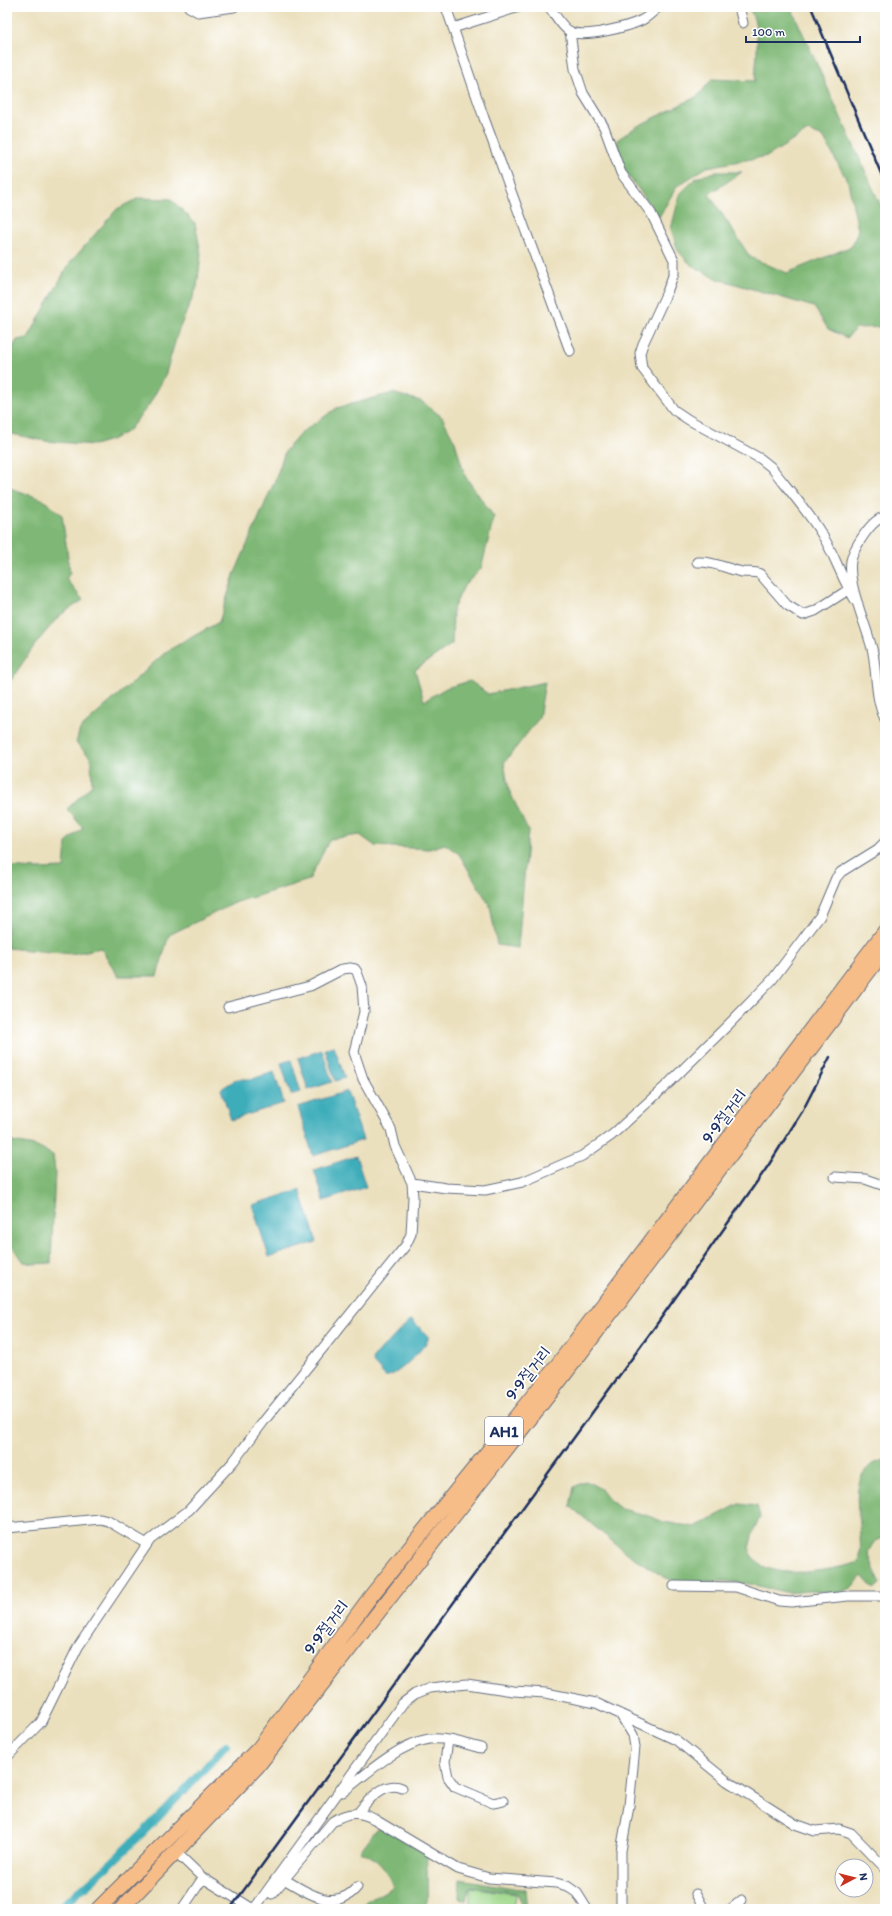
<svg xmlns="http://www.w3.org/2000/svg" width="892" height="1916" viewBox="0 0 892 1916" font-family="Itim,'Poor Story',sans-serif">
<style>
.green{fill:#9fd88a;stroke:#5d8474}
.forest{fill:#7fb876;stroke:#4d746a}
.water{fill:#3eadba;stroke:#2c6e8c}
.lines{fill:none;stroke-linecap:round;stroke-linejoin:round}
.canal{stroke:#3eadba;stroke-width:8}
.minor-casing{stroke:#646d7f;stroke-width:11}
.trunk-casing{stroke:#646d7f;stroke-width:16}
.minor{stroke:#fff;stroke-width:9}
.trunk{stroke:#f7bd88;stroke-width:14}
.rail{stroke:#1b2f5e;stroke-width:2.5}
.labels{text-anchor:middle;stroke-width:3.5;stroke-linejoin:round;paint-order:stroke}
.shield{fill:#fff;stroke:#5f6d8e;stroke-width:1}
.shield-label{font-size:16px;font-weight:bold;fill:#1b2f5e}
.street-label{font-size:17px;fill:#1b2f5e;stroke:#fff}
</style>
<rect width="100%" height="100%" fill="#fff"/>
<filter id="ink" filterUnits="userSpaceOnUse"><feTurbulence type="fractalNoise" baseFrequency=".025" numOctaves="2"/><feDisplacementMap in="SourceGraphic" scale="8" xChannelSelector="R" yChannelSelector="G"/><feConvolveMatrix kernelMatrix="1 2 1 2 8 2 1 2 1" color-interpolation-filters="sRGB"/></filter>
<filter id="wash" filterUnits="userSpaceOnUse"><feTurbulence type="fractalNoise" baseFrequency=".012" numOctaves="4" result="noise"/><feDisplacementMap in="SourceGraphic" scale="16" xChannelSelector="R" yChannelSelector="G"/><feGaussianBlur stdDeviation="0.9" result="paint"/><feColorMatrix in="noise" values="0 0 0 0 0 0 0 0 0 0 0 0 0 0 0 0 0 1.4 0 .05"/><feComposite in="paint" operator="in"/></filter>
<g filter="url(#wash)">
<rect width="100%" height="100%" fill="#ebe0bd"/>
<path class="green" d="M 470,1887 L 516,1894 L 514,1909 L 470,1909 Z"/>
<path class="forest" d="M 748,7 L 791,7 L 885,215 L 885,327 L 856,328 L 847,338 L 828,329 L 814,307 L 715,278 L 691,265 L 678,251 L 671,229 L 680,194 L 696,178 L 715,172 L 742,172 L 709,194 L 750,257 L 787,273 L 852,246 L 858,230 L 848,182 L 823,137 L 808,131 L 768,156 L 707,167 L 677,186 L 659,217 L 622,167 L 617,140 L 636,127 L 698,96 L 712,79 L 755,81 C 756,58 762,26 748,7 Z
M 139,198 L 171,199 L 195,223 L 201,254 L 197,287 L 178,332 L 165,376 L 149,405 L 128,431 L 111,440 L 94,445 L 45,441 L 7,433 L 7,358 L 17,340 L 28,338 L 69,264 L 117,209 Z
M 392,393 L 421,401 L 442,417 L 455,442 L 465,476 L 494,517 L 481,569 L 464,586 L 453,609 L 452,644 L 415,670 L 424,701 L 446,688 L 470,681 L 488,694 L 545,682 L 539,718 L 504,763 L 509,790 L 528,831 L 518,948 L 497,945 L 490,906 L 459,854 L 445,844 L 429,849 L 375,846 L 360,835 L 330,839 L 309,880 L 237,902 L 169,935 L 157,976 L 118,976 L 101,948 L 72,954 L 7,948 L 7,867 L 37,869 L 64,868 L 66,843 L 83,828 L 67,809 L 92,785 L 91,758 L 76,743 L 80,729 L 167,651 L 219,622 L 234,575 L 276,478 L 285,451 L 302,432 L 337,408 Z
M 7,484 L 10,488 L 42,499 L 62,515 L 70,573 L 66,579 L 83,600 L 59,616 L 34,646 L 7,686 Z
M 7,1141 L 35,1146 L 53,1155 L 55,1171 L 51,1263 L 34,1264 L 24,1262 L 7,1240 Z
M 885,1460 L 885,1537 L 874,1542 L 868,1552 L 873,1567 L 881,1583 L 874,1589 L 862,1576 L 852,1587 L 840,1593 L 809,1591 L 789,1593 L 750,1584 L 725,1581 L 677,1582 L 664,1577 L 625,1552 L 570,1506 L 574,1487 L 586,1481 L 601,1489 L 607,1498 L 621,1509 L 646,1515 L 664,1522 L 695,1527 L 739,1504 L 757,1506 L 760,1517 L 753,1533 L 749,1548 C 751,1552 753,1558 756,1561 C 775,1581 835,1570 859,1562 C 867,1529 838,1469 885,1460 Z
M 379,1826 L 426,1853 C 427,1856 428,1897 427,1901 C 426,1906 422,1906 419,1909 L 362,1909 L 366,1902 L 393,1887 C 386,1869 379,1859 360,1851 Z
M 460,1879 L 525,1890 L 527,1909 L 521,1909 L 522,1903 L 517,1893 L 471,1886 L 469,1888 L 466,1900 L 459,1898 Z"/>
<path class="water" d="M 334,1046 L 345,1078 L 335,1081 L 325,1049 Z
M 322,1050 L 332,1082 L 308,1090 L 298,1058 Z
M 291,1060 L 301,1092 L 291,1095 L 281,1063 Z
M 274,1072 L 284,1103 L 231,1120 L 221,1089 L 237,1079 L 252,1079 Z
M 347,1091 L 363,1140 L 313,1156 L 298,1107 Z
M 356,1156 L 366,1187 L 324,1201 L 314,1170 Z
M 300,1190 L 317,1242 L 269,1257 L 252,1205 Z
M 410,1320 L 413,1321 L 428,1336 L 428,1340 C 423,1349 395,1379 385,1376 L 372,1361 L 373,1358 Z"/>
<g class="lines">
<path class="canal" d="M 58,1909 C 119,1860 174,1803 226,1745"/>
</g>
</g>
<g filter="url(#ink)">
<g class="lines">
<g class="minor-casing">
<path id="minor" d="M 189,7 L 198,12 L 234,7
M 446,7 L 484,118 L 570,351
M 549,7 C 555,14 561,26 569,31 C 582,39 628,27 642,20 C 648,17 653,11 659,7
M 739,7 L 743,23
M 453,28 L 519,7
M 570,31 L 575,69 L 583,93 L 604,127 L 621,173 L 651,213 L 674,260 L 674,273 L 667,292 L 643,344 L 640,353 L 642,368 L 674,410 L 689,420 L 761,459 L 771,467 C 788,489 807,510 821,533 C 836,556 842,582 858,604
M 885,517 C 872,518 853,549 851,561 C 847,586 868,628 873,653 C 877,675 875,699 885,719
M 697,562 C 714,561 726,569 742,572 C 749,573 754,571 760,574 L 787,605 L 803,615 L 815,611 L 848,590
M 835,1177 L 865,1179 L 885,1186
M 412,1183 L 446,1188 L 485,1190 L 522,1182 L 582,1156 L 612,1135 L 669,1083 L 729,1024 L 772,980 L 820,916 L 836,878 L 841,872 L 878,849 L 885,842
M 7,1528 L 100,1519 L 108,1521 L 147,1544
M 674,1586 L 736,1587 L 779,1601 L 791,1602 L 848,1596 L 885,1596
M 620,1714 L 633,1735 L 635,1747 L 629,1806 L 621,1851 L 621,1903 L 623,1909
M 448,1740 L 445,1762 L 448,1777 L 455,1787 L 493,1803 L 503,1801
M 7,1757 L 41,1722 L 78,1647 L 150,1540 L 189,1510 L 233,1462 L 264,1421 L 406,1245 L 411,1234 L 413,1197 L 412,1183 L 395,1146 L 391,1129 L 363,1079 L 354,1052 L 364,1012 L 362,986 L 357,972 L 355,969 L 350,968 L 343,969 L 310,986 L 228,1007
M 343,1792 C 367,1773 399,1744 429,1739 C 447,1737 465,1744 481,1748
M 358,1813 C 367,1801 385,1780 402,1788
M 176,1852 L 203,1878 L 253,1909
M 284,1879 C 307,1893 336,1913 357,1887
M 272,1894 L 333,1821 C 348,1812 359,1811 374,1819 L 458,1869 L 489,1878 L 556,1883 L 567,1886 L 577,1893 L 587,1909
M 696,1894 L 704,1909
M 182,1909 L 203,1878
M 254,1909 L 403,1703 L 415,1694 L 430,1688 L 467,1684 L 513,1691 L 546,1693 L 596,1703 L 676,1740 L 727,1781 L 795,1824 L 815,1831 L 839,1829 L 851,1833 L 885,1868
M 731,1909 L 742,1900"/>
</g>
<g class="trunk-casing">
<path id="trunk" d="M 98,1909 L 259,1748 L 371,1596 L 552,1372 L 885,931
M 121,1909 L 257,1767 L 558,1383 L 885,950"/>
</g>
<use href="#minor" class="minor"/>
<use href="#trunk" class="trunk"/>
<path class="rail" d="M 811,7 L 885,183
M 230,1909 L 654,1328 L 768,1166 L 803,1110 L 830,1057"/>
</g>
</g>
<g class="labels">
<rect class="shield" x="485" y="1417" width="38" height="28" rx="3"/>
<g class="shield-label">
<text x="504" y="1437">AH1</text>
</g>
<g class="street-label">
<text transform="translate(724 1116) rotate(-53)" y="6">9·9절거리</text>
<text transform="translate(528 1373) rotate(-52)" y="6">9·9절거리</text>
<text transform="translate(326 1627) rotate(-53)" y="6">9·9절거리</text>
</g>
</g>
<rect width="892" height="1916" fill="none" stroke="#fff" stroke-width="24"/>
<g transform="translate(854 1878) rotate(83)"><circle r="19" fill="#ffffff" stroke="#a4acbf"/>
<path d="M0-3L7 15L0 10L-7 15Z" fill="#c8321e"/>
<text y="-6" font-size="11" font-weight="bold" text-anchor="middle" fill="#1b2f5e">N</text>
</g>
<path d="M746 36v6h114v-6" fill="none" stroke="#1b2f5e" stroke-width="2"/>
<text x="752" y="36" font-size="12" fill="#1b2f5e" stroke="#ffffff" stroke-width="3" paint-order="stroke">100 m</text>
</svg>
